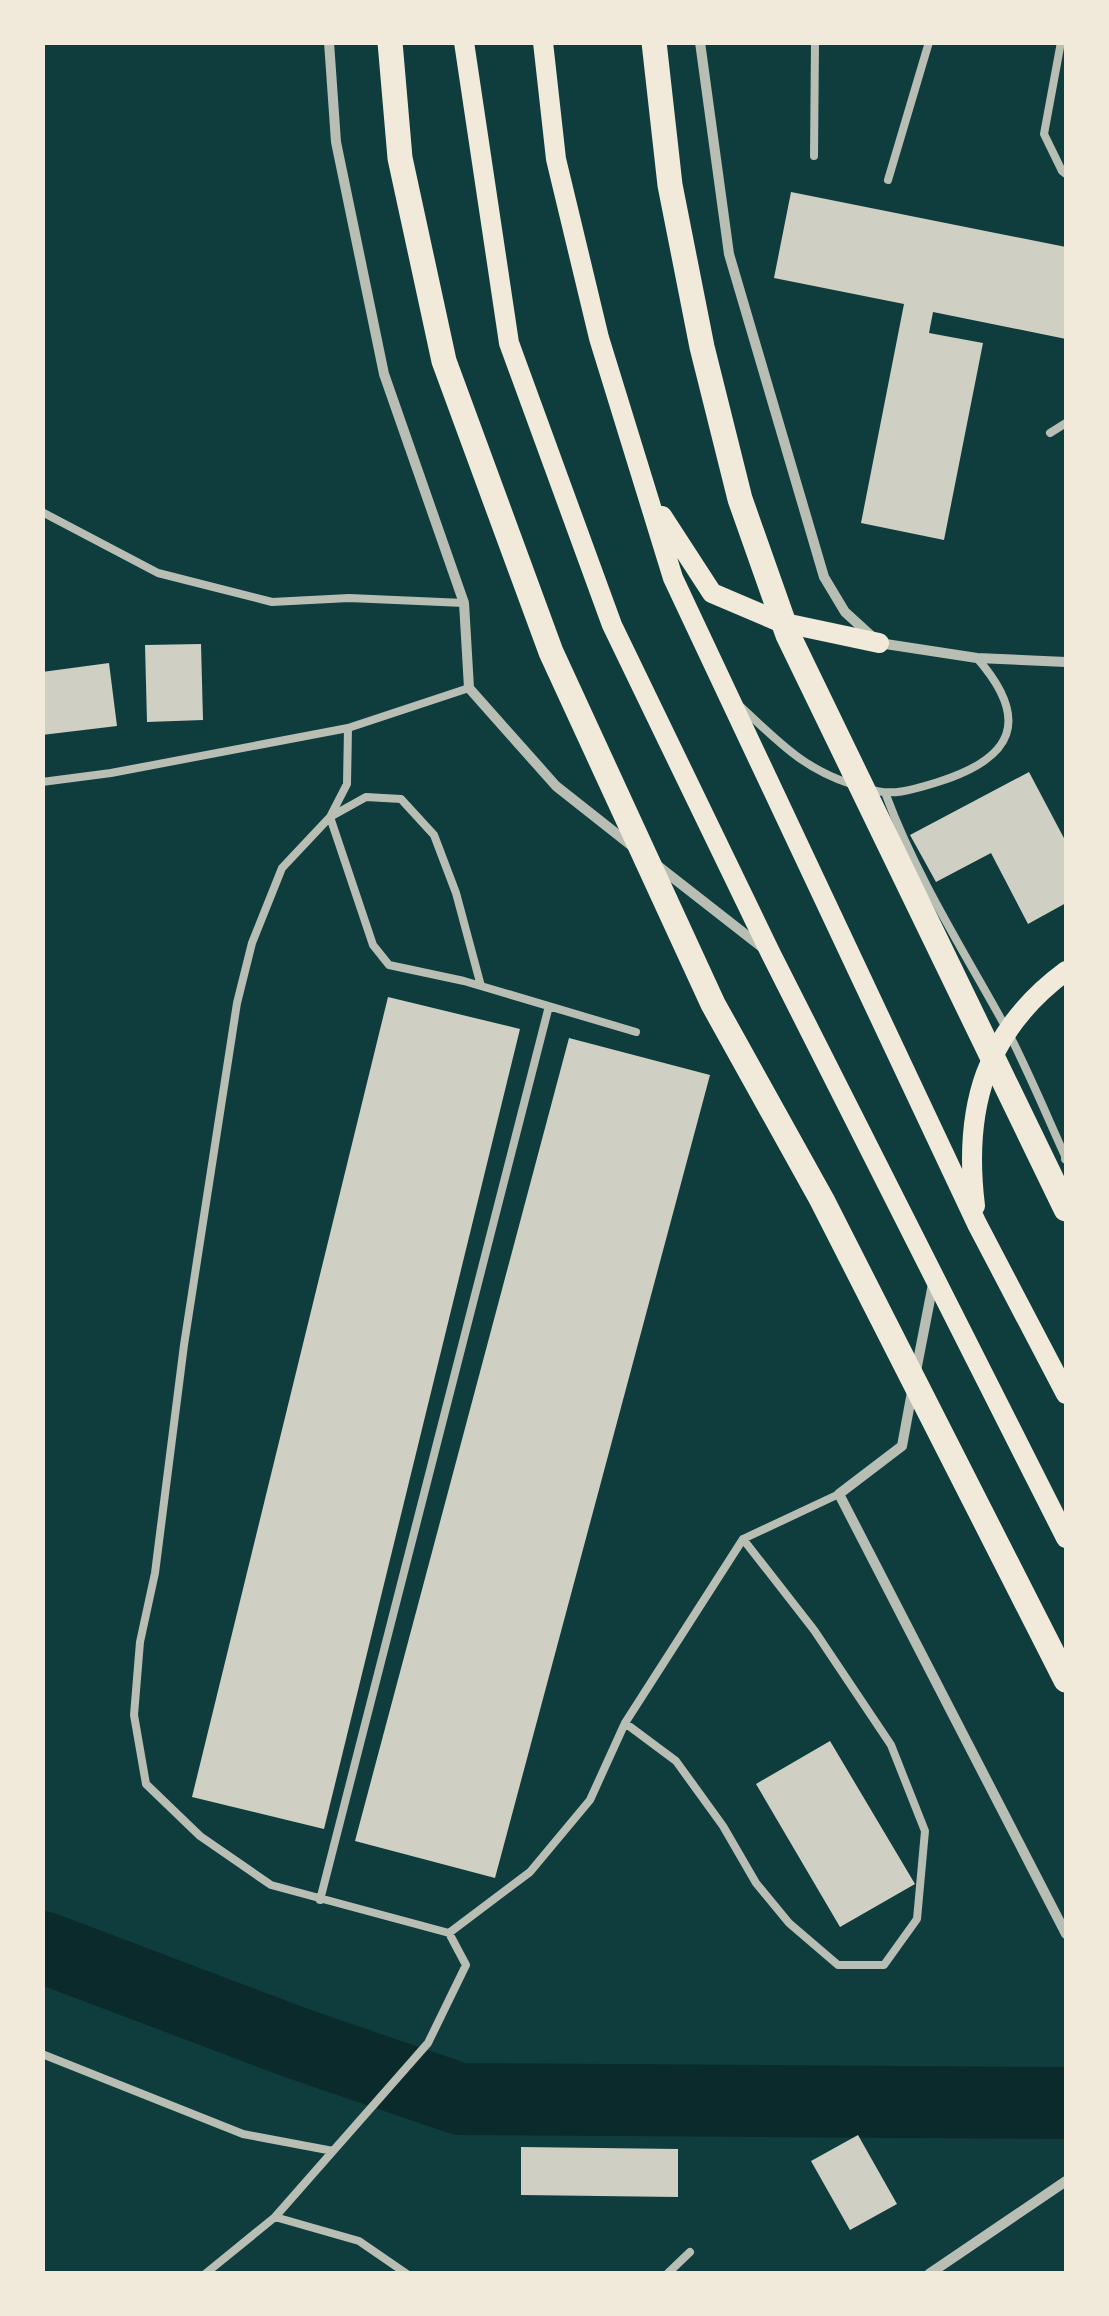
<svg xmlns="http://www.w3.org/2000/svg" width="1109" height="2316" viewBox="0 0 1109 2316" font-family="Jost,sans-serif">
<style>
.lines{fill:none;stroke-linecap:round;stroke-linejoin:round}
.river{stroke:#0a2a2b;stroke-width:72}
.building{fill:#cfcfc3}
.service{stroke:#b8beb3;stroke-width:8}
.minor{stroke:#b8beb3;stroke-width:10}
.secondary{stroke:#f1e9da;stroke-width:20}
.primary{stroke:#f1e9da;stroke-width:25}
</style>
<rect width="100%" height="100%" fill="#0f3d3e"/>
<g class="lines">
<path class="river" d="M 42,1947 L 302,2045 L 460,2099 L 1066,2103"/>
</g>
<path class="building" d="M 791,192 L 1066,247 L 1066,339 L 933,312 L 929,333 L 983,343 L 944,540 L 861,523 L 904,304 L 774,278 Z
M 201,644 L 203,720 L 147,722 L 145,645 Z
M 109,663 L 117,726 L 42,735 L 42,672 Z
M 1029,772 L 1066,842 L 1066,903 L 1028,924 L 991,853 L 936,882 L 910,835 Z
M 388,997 L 520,1029 L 324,1829 L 192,1797 Z
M 569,1038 L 710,1075 L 495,1878 L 355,1841 Z
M 830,1741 L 915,1884 L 840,1927 L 756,1784 Z
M 858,2135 L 897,2204 L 850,2230 L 811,2161 Z
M 521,2147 L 678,2149 L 678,2197 L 521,2195 Z"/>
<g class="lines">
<path class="service" d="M 1061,42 L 1044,134 L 1062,171 L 1066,174
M 814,156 L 815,42
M 888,180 L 929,42
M 1050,433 L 1066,423
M 42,512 L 158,573 L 272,602 L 349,598 L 464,603
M 741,707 C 778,741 802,768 851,784
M 348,728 L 347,784 L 330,817 L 373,945 L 389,965 L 464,981 L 636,1032
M 42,782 L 111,773 L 348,728 L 469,688
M 869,789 C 892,797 915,789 938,782 C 1014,758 1031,720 977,658
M 886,795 C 916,876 963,950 1005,1026 C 1027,1068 1046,1114 1066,1158
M 625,1723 L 676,1761 L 723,1826 L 756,1883 L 789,1923 L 838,1965 L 884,1965 L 917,1919 L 925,1831 L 891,1745 L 814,1630 L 743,1539
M 320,1900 L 549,1006
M 449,1933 L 530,1872 L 590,1800 L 625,1723 L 743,1539 L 839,1494
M 42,2054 L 243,2134 L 333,2151
M 275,2217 L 359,2241 L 407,2274
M 205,2274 L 275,2217 L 428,2043 L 466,1965 L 449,1933 L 271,1885 L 200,1836 L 146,1784 L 134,1715 L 140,1642 L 155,1573 L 184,1345 L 237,1003 L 252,943 L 282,868 L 330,817 L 366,797 L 401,799 L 434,835 L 456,893 L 481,986
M 667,2274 L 690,2252"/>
<path class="minor" d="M 329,42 L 336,142 L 384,374 L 464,603 L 469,688 L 556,786 L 632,846
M 700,42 L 729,254 L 824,577 L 845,612 L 879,643 L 977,658 L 1066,662
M 658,866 L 763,948
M 1066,1150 L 1066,1159
M 916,1371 L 933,1284
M 912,1392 L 902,1446 L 839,1494 L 1066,1934
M 929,2274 L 1066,2181"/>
<path class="secondary" d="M 464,42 L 509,343 L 612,625 L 771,954 L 1066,1538
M 543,42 L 556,159 L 599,338 L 673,578 L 977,1224 L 1066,1394
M 662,516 L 712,593 L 780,622 L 879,643
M 975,1206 C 963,1108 985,1031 1066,971"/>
<path class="primary" d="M 390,42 L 400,158 L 444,361 L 551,652 L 713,1004 L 822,1200 L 1066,1680
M 654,42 L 670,185 L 702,347 L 740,499 L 788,635 L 1066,1209"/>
</g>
<rect width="1109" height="2316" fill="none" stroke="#f1e9da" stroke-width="90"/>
</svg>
